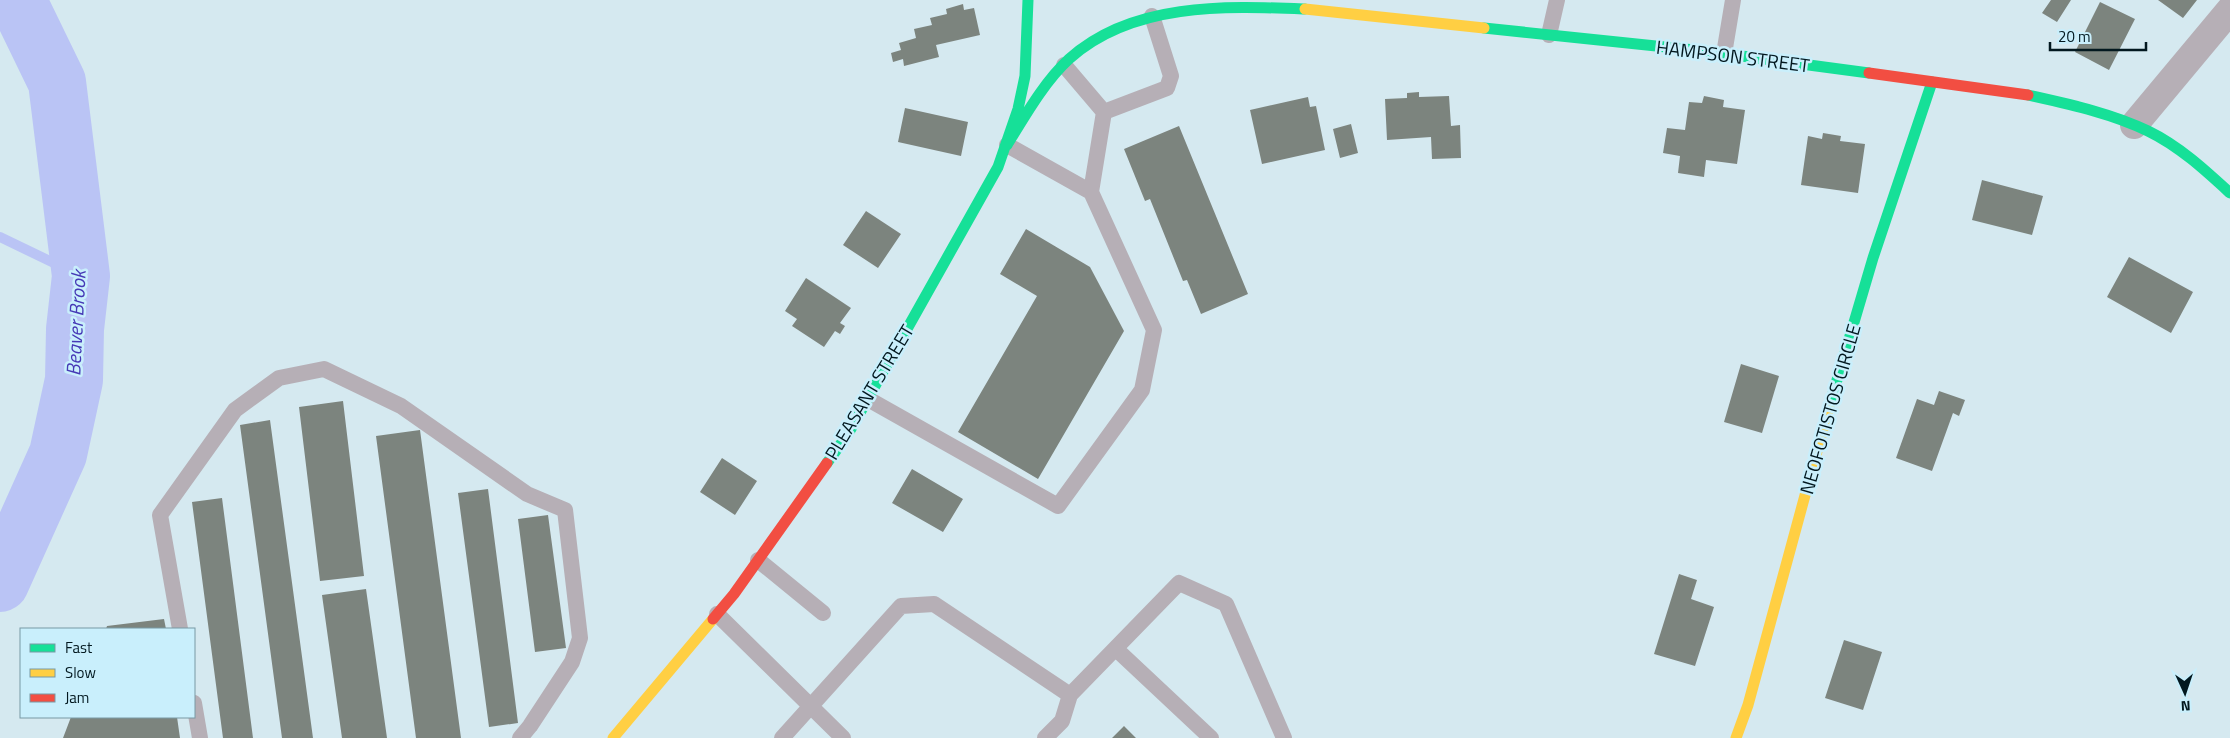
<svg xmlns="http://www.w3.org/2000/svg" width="2230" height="738" viewBox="0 0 2230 738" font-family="'Titillium Web',sans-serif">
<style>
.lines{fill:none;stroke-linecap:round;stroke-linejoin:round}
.stream{stroke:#bac4f5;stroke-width:10}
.river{stroke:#bac4f5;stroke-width:58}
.building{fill:#7c847e}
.lane{stroke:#b6afb6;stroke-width:16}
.street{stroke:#b6afb6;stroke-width:28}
.fast{stroke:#16e098;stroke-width:11}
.slow{stroke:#ffcf43;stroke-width:11}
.jam{stroke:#f24e42;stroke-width:11}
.labels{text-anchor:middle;stroke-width:5;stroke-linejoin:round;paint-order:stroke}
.street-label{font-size:19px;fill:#02181f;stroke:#c9effc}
.water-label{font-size:20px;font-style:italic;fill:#4639b6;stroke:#c9effc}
</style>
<rect width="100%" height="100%" fill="#d5e9f0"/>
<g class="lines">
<path class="stream" d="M 0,237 L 81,276"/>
<path class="river" d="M 0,583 L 58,454 L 74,380 L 75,329 L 81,276 L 57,82 L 22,10 L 14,0"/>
</g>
<path class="building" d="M 2051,0 L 2071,0 L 2057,22 L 2042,13 Z
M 2158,0 L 2197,0 L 2183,18 Z
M 2100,2 L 2135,19 L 2109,70 L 2075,52 Z
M 963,4 L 964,10 L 974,8 L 980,35 L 936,45 L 939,57 L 904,66 L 903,59 L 893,62 L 891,53 L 901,50 L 899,43 L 916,38 L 914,29 L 932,25 L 930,18 L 947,14 L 946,9 Z
M 1419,92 L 1419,97 L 1449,96 L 1451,126 L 1460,125 L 1461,158 L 1432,159 L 1431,137 L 1387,140 L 1385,99 L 1407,98 L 1407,93 Z
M 1704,96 L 1724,100 L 1723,107 L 1745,110 L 1737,164 L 1706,160 L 1704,177 L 1678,173 L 1680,156 L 1663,153 L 1667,128 L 1685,130 L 1689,102 L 1702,103 Z
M 1308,97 L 1310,107 L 1316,106 L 1325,150 L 1262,164 L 1250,110 Z
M 905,108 L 968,122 L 961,156 L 898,142 Z
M 1351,124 L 1358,153 L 1340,158 L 1333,129 Z
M 1179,126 L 1248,294 L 1201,314 L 1187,280 L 1183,281 L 1150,199 L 1145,201 L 1124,149 Z
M 1823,133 L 1841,136 L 1840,141 L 1865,144 L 1858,193 L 1801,185 L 1808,136 L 1822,139 Z
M 1982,180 L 2043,196 L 2032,235 L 1972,220 Z
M 866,211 L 901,234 L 878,268 L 843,245 Z
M 1026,229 L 1090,267 L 1124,331 L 1038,479 L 958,432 L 1037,296 L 1000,274 Z
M 2129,257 L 2193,292 L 2171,333 L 2107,297 Z
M 806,278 L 851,308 L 840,323 L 845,326 L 840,334 L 835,331 L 824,347 L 792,326 L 797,319 L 785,311 Z
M 1741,364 L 1779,376 L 1762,433 L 1724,422 Z
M 1939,391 L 1965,400 L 1959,416 L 1953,413 L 1932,471 L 1896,458 L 1917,399 L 1934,405 Z
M 343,401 L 364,576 L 320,581 L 299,407 Z
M 270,420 L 313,738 L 282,738 L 240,425 Z
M 420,430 L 461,738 L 416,738 L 376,436 Z
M 722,458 L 757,481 L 735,515 L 700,492 Z
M 912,469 L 963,499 L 943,532 L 892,503 Z
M 488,489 L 518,723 L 489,727 L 458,493 Z
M 222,498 L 253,738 L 223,738 L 192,502 Z
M 548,515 L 566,648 L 535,652 L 518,519 Z
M 1679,574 L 1697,580 L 1691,599 L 1714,607 L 1695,666 L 1654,654 Z
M 366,589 L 387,738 L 342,738 L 322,595 Z
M 164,619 L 166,629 L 106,629 L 107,626 Z
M 1844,640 L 1882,652 L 1863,710 L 1825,698 Z
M 71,717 L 177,717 L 180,738 L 63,738 Z
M 1124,726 L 1136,738 L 1112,738 Z"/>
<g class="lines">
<path class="lane" d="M 1549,35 L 1557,0
M 1724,54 L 1733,0
M 1064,65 L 1104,112 L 1167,88 L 1171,76 L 1152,16
M 1091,192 L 1104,112
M 868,399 L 1058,506 L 1142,390 L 1154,330 L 1091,192 L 1007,145
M 758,560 L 823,613
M 717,614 L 843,738
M 180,629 L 160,515 L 235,410 L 279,378 L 324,369 L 401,406 L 527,494 L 565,510 L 580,638 L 572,662 L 530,726 L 520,738
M 1116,649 L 1211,738
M 194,703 L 200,738
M 782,738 L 901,606 L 934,604 L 1070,695 L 1179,583 L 1226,604 L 1284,738
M 1045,738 L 1062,721 L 1070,695"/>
<path class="street" d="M 2134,125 L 2230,10"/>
<path class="fast" d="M 1484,28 L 1704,51 L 1869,73
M 2028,95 C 2068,104 2111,113 2148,131 C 2179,146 2205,170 2230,193
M 1007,145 C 1025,116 1044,82 1069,59 C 1132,2 1226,6 1305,9
M 1829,407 L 1873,258 L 1932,82
M 827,463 L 848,434 L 998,167 L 1018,109 L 1025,76 L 1028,0"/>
<path class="slow" d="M 1305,9 L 1484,28
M 613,738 L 713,619
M 1736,738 L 1748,705 L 1829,407"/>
<path class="jam" d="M 1869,73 L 2028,95
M 713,619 L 734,594 L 827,463"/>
</g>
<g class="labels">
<g class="street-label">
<text transform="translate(1733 56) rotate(7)" y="7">HAMPSON STREET</text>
<text transform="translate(869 392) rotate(-59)" y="7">PLEASANT STREET</text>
<text transform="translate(1830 409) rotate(-74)" y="7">NEOFOTISTOS CIRCLE</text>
</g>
<g class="water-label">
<text transform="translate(76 323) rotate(-87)" y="7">Beaver Brook</text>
</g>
</g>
<rect x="20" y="628" width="175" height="90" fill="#c9effc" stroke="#7999a4"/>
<rect x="30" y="644" width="25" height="8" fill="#16e098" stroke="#7999a4"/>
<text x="65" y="653" font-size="15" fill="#02181f">Fast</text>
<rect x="30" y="669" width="25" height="8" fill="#ffcf43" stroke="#7999a4"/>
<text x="65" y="678" font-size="15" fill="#02181f">Slow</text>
<rect x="30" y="694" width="25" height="8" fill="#f24e42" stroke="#7999a4"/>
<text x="65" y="703" font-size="15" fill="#02181f">Jam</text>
<g transform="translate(2185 693) rotate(177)" stroke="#c9effc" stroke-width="4" paint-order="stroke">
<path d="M0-4L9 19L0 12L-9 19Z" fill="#02181f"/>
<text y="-8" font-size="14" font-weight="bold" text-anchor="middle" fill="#02181f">N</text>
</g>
<path d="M2050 42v8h96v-8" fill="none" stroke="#02181f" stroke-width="2.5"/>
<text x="2058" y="42" font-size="15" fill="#02181f" stroke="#c9effc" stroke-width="4" paint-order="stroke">20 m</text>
</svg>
